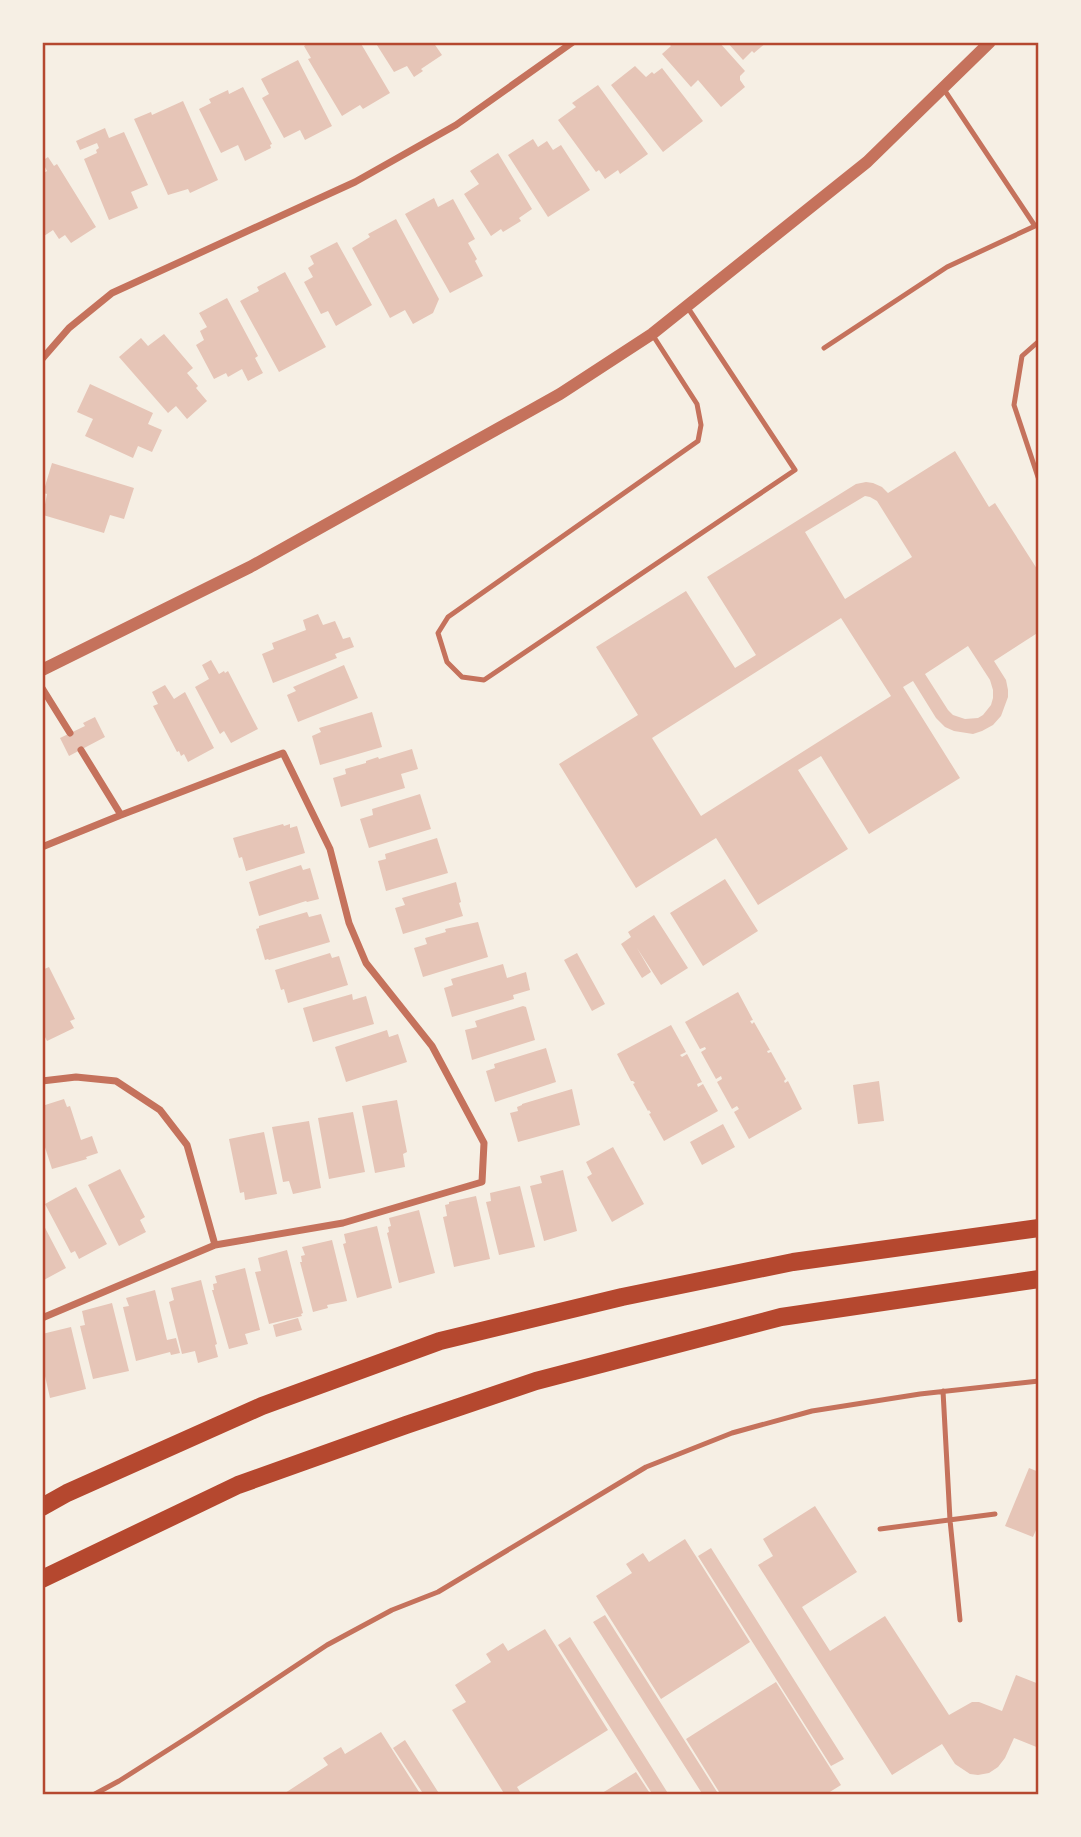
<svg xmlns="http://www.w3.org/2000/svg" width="1081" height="1837" viewBox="0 0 1081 1837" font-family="Quicksand,sans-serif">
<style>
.building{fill:#e6c5b7;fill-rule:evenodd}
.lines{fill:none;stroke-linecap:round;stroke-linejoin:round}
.service{stroke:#c5725c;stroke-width:5}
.minor{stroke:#c5725c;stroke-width:7}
.tertiary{stroke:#c5725c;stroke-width:12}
.primary{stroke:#b5482f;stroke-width:18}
.neatline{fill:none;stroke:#b5482f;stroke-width:2.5}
</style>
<rect width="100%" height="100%" fill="#f6efe4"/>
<path class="building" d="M 310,42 L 360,42 L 390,93 L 363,109 L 360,105 L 342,116 L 308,59 L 311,58 L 304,46 Z
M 375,42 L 433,42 L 442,55 L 421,69 L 423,71 L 414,77 L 407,66 L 394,72 Z
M 672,42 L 719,42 L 745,71 L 740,76 L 740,80 L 745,87 L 721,107 L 698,80 L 691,87 L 662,54 L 671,46 L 669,44 Z
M 727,42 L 767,42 L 754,53 L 752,51 L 743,60 Z
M 298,60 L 332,126 L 305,140 L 300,130 L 284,138 L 262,98 L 269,94 L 261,79 Z
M 635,66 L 646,77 L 652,72 L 654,74 L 662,68 L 703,121 L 663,152 L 611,85 Z
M 598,85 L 648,154 L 620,174 L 618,170 L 605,179 L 599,170 L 596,172 L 558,120 L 576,107 L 572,103 Z
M 243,87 L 272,144 L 270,145 L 271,148 L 245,161 L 238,145 L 221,153 L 199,109 L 211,103 L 209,99 L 228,90 L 229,94 Z
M 183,101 L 218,180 L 190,193 L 188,189 L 168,195 L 134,119 L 151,112 L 152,115 Z
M 105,128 L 109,138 L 124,132 L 148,185 L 131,192 L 138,208 L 109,220 L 84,159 L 97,153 L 96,150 L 99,148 L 97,143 L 80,150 L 76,141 Z
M 533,139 L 538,147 L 547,141 L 553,150 L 561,145 L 590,190 L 548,217 L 508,155 Z
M 498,153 L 532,209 L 519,218 L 521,221 L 503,232 L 501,229 L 491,236 L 464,194 L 479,184 L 470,171 Z
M 48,157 L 54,166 L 57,164 L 96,227 L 71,243 L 65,235 L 59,239 L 53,230 L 44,236 L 42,233 L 42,174 L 47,171 L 42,161 Z
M 434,198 L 438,207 L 453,199 L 475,239 L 468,243 L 477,259 L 475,261 L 483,276 L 450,293 L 405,214 Z
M 396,219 L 439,299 L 433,313 L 413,324 L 405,310 L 390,318 L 352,248 L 370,237 L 368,234 Z
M 337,242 L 372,305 L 336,326 L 328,311 L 321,314 L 304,282 L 313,277 L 308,268 L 314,264 L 310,256 Z
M 285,272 L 326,347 L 279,372 L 240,301 L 259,291 L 257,287 Z
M 227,298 L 258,356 L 255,358 L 263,373 L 248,381 L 242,369 L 228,377 L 226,373 L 214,379 L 196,345 L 204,340 L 200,331 L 207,327 L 199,313 Z
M 164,334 L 193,368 L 187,373 L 198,386 L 196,388 L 207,401 L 187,419 L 176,406 L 168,413 L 119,357 L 141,338 L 148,346 Z
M 90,384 L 153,413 L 148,424 L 162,430 L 152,452 L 138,446 L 133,458 L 85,436 L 93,419 L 77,412 Z
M 955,451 L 989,507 L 995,503 L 1039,572 L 1039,632 L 994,661 L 1006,680 L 1008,690 L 1008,697 L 1001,716 L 993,725 L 982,731 L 973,734 L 954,731 L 945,727 L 936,718 L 913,681 L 903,687 L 960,778 L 869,834 L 821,756 L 798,770 L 848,849 L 758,905 L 716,838 L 636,888 L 559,764 L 638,715 L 596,647 L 686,591 L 735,668 L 756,655 L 707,577 L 856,484 L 866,482 L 873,483 L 882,487 L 888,493 ZM 865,496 L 870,497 L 877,501 L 912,557 L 845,599 L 805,532 ZM 841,618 L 891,696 L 701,816 L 652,738 ZM 968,646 L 990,680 L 993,690 L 993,698 L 991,705 L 983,715 L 978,718 L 965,719 L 953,715 L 948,710 L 925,674 Z
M 52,463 L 134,488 L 124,519 L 110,515 L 104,533 L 43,515 L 47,494 L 43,493 Z
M 318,614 L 323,625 L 335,621 L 343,639 L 350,637 L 354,647 L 335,654 L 337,658 L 273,683 L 262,654 L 274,649 L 272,643 L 306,630 L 303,620 Z
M 211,660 L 219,674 L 224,671 L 225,673 L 228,671 L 258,729 L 231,743 L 224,731 L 220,734 L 195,687 L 209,679 L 202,665 Z
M 344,665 L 358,698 L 298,722 L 287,695 L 296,691 L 293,687 Z
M 165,685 L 174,699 L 185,692 L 214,748 L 188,762 L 184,754 L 181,756 L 179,751 L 177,752 L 153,706 L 158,704 L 152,692 Z
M 372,712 L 382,747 L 320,765 L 312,736 L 321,732 L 319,728 Z
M 95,717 L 105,737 L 69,756 L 60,738 L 85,726 L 83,723 Z
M 412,749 L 418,769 L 401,774 L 405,788 L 341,807 L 333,778 L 346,774 L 345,769 L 366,763 L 366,761 L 378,757 L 379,759 Z
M 420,794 L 431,829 L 369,848 L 360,819 L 373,815 L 372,809 Z
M 283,824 L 284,826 L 290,824 L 290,828 L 297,826 L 305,853 L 246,871 L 242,857 L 239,858 L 233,838 Z
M 437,838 L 448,873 L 386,891 L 378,861 L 386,859 L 385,854 Z
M 301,865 L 303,870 L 310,868 L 319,899 L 307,902 L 306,901 L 259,916 L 249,882 Z
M 725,879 L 758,931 L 703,966 L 670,913 Z
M 456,882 L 461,902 L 459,903 L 463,916 L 403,934 L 395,908 L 405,905 L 402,898 Z
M 307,912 L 309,917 L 321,914 L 330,942 L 269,960 L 268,959 L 265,960 L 256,929 L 259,928 L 259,926 Z
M 654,915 L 688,968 L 661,985 L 637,948 L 651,972 L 642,978 L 621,944 L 631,937 L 628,932 Z
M 478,922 L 488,957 L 423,977 L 414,948 L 427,944 L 425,938 L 446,932 L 445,929 Z
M 330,953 L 332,958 L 339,956 L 348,985 L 288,1003 L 284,989 L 281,990 L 275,970 Z
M 577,953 L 605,1004 L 592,1011 L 564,960 Z
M 503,964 L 507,978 L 526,972 L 530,990 L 513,995 L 514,999 L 452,1017 L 444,988 L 453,985 L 451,979 Z
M 49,967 L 75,1019 L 70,1021 L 74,1028 L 47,1041 L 42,1031 L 42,970 Z
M 738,992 L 753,1020 L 750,1021 L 752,1024 L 754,1022 L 770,1050 L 767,1051 L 768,1053 L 771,1052 L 786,1079 L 784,1081 L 785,1083 L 788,1081 L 802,1109 L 749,1139 L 734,1112 L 739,1109 L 737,1106 L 732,1109 L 717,1082 L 722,1079 L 721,1076 L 716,1079 L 701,1052 L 706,1049 L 705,1047 L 700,1049 L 685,1022 Z
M 352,994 L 353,1000 L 366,996 L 374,1024 L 313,1042 L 303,1008 Z
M 523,1006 L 526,1007 L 535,1040 L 472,1060 L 465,1030 L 477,1027 L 475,1021 Z
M 671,1025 L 686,1052 L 680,1055 L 682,1057 L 687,1054 L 702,1082 L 697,1084 L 698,1087 L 703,1084 L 718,1111 L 664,1141 L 649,1114 L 651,1113 L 649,1110 L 648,1111 L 633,1084 L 635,1083 L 633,1081 L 631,1081 L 617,1054 Z
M 387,1030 L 389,1037 L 398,1034 L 407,1062 L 346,1082 L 335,1047 Z
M 546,1048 L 556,1082 L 495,1102 L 486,1071 L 495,1068 L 494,1064 Z
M 879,1081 L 884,1121 L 858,1124 L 853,1085 Z
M 572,1089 L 580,1125 L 518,1142 L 510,1113 L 518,1111 L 517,1107 L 522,1105 L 522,1104 Z
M 64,1099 L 67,1107 L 70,1106 L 81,1140 L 92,1136 L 98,1153 L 86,1157 L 87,1159 L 52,1169 L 42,1138 L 42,1106 Z
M 397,1100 L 407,1152 L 403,1154 L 405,1167 L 375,1173 L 362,1106 Z
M 353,1112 L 365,1172 L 329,1179 L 318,1118 Z
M 309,1121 L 321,1188 L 293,1194 L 289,1181 L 283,1182 L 272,1127 Z
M 723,1124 L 735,1147 L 702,1165 L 690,1142 Z
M 264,1132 L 277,1194 L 245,1200 L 244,1192 L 240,1193 L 229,1139 Z
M 613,1147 L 644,1204 L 612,1222 L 587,1177 L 592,1174 L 586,1162 Z
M 120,1169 L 145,1217 L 140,1220 L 146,1232 L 119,1246 L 88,1185 Z
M 563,1170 L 577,1231 L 544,1241 L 530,1186 L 542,1183 L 540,1176 Z
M 520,1186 L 535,1247 L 499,1255 L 486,1202 L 491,1201 L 490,1193 Z
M 76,1187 L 107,1244 L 79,1259 L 75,1251 L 71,1253 L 45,1204 Z
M 476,1196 L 490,1259 L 454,1267 L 443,1217 L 447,1216 L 445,1205 L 449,1204 L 449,1202 Z
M 419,1210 L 435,1273 L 399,1283 L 387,1233 L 389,1232 L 388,1227 L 391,1226 L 389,1218 Z
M 42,1222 L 66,1268 L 42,1281 Z
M 377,1226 L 392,1288 L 357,1298 L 343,1244 L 346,1243 L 344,1234 Z
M 332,1240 L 347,1301 L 327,1305 L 328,1308 L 313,1312 L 300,1262 L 302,1262 L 301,1256 L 305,1255 L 302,1247 Z
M 287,1250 L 303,1313 L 301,1314 L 302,1316 L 269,1324 L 255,1272 L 261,1271 L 258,1258 Z
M 245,1268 L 260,1330 L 245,1334 L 248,1344 L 229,1349 L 212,1290 L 214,1290 L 213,1284 L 217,1283 L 215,1276 Z
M 201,1280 L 217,1344 L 215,1345 L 218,1357 L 198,1363 L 195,1351 L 182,1354 L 169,1302 L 174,1300 L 171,1288 Z
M 155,1290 L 167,1340 L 176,1338 L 180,1353 L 171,1355 L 170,1352 L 136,1361 L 123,1307 L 129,1306 L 126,1298 Z
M 112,1303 L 129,1371 L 93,1379 L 80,1326 L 85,1325 L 82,1311 Z
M 298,1318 L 302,1330 L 276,1337 L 273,1325 Z
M 71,1327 L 86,1389 L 50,1398 L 42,1363 L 42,1334 Z
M 1029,1468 L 1039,1472 L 1039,1523 L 1033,1537 L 1005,1526 Z
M 815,1506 L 857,1572 L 802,1607 L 830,1651 L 885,1616 L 949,1715 L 972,1702 L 979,1702 L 1002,1711 L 1016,1675 L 1039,1684 L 1039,1748 L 1014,1738 L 1005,1758 L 998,1767 L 989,1773 L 978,1775 L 970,1774 L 955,1764 L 942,1744 L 892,1775 L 758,1565 L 773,1556 L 763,1539 Z
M 685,1539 L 750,1642 L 661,1699 L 596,1596 L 632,1573 L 626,1564 L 643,1553 L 649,1562 Z
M 711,1548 L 844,1759 L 831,1766 L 698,1556 Z
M 605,1615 L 719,1795 L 703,1795 L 593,1622 Z
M 545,1629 L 608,1730 L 517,1787 L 522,1795 L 505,1795 L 452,1710 L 466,1702 L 455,1685 L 491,1662 L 486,1654 L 503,1643 L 508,1651 Z
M 570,1637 L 669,1795 L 653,1795 L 558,1645 Z
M 776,1682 L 841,1785 L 825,1795 L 721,1795 L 686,1739 Z
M 381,1732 L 421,1795 L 282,1795 L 328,1765 L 323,1758 L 341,1747 L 345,1754 Z
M 405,1740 L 440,1795 L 424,1795 L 393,1748 Z
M 636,1772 L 651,1795 L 599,1795 Z"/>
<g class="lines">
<path class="service" d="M 652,334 L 697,404 L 701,425 L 698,441 L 448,617 L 438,633 L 447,662 L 462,677 L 484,680 L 795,470 L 688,308
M 1039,341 L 1022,356 L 1014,405 L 1039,480
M 824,348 L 947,267 L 1035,226 L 943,88
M 943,1391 L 950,1520 L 960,1620
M 880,1529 L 995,1514
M 93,1795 L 119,1781 L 193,1734 L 327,1645 L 392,1610 L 438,1592 L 646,1467 L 732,1433 L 812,1411 L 920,1394 L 1039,1381"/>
<path class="minor" d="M 42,359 L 69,328 L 112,293 L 355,182 L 456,125 L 573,42
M 42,688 L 70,733
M 81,750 L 121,815
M 42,847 L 121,815 L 283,753 L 330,849 L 349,923 L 366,963 L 432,1046 L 484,1143 L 482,1182 L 343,1223 L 215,1245 L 42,1318
M 42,1081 L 76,1077 L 116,1081 L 160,1110 L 187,1145 L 215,1245"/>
<path class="tertiary" d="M 42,670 L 250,567 L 560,394 L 652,334 L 867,162 L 990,42"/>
<path class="primary" d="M 42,1507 L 67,1493 L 262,1406 L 440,1341 L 622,1297 L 793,1262 L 1039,1228
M 42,1579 L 238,1485 L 406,1425 L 536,1381 L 781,1317 L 1039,1279"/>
</g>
<rect width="1081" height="1837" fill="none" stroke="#f6efe4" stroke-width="88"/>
<rect x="44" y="44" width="993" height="1749" class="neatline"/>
</svg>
